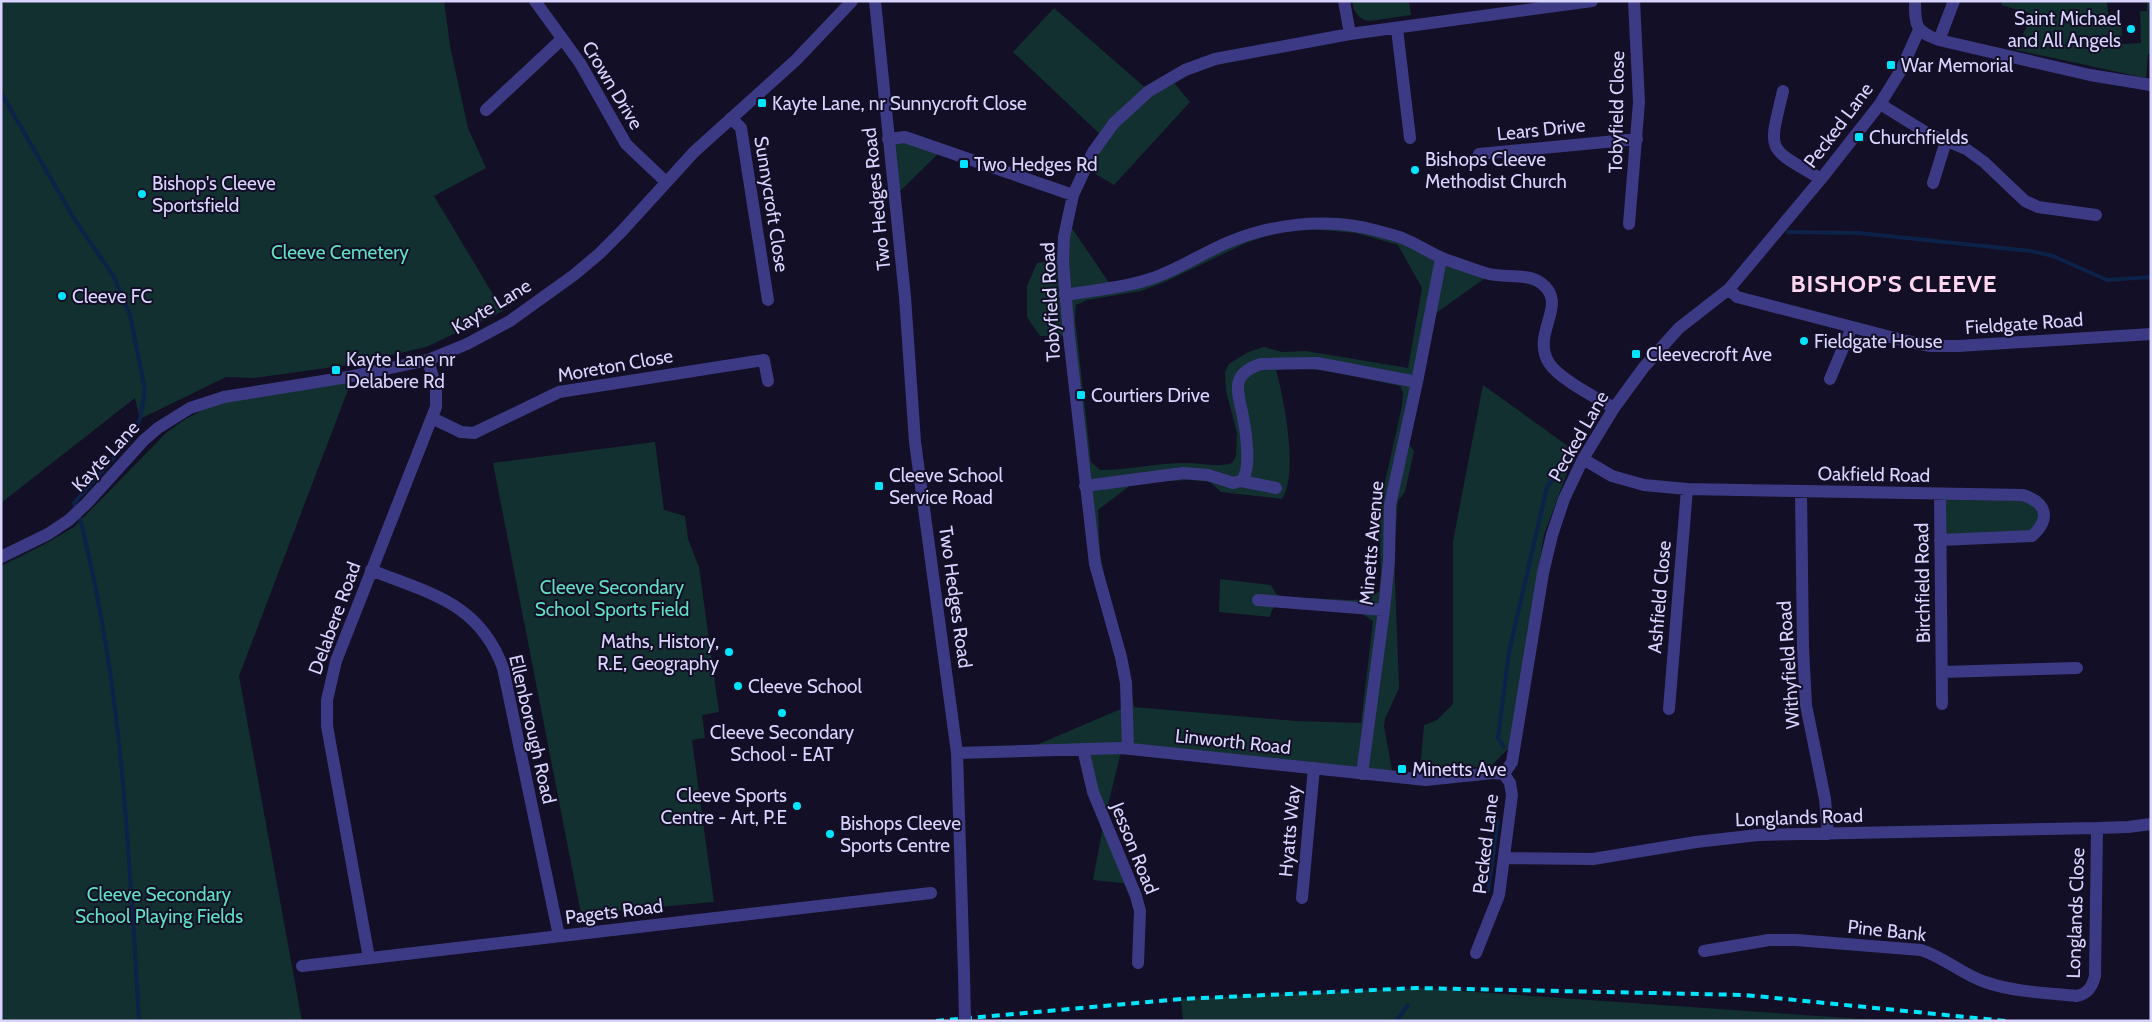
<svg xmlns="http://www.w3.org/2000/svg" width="2152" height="1022" viewBox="0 0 2152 1022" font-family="Cabin,sans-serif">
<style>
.green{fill:#12302f;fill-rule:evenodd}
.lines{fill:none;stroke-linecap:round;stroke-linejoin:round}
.stream{stroke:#0c2248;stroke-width:4}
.minor{stroke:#3d3a85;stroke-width:12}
.rail{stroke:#00e5ff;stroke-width:4;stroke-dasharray:8 6;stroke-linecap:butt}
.minor-bridge{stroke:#3d3a85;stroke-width:12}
.poi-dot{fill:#00e5ff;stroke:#130f26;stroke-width:2}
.labels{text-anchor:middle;stroke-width:4;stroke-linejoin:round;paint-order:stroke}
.poi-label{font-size:19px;fill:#d9d4ff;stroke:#130f26;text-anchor:start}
.street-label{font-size:19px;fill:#d9d4ff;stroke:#130f26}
.park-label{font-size:19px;fill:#5fe0c0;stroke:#130f26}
.district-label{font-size:24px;font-weight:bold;letter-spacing:1px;fill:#ffd6f0;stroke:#130f26}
</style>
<rect width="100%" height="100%" fill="#130f26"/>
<path class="green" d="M 1,1 L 444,1 L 450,46 L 468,128 L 486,168 L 434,196 L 503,311 L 426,347 L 348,365 L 254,378 L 226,377 L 140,419 L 135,398 L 1,503 Z
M 1352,1 L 1409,1 L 1411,15 L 1370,21 C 1358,19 1354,13 1352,1 Z
M 2003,1 L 2107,1 L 2108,14 L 2121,13 L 2122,44 L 2141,43 L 2140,11 L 2147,11 L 2147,1 L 2151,1 L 2151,54 L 2148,54 L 2146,78 L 2016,50 L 2032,14 L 2001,5 Z
M 1054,8 L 1149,91 L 1170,78 L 1190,102 L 1114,185 L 1084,167 L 1103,137 L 1013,52 Z
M 888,139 L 943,149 L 894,197 Z
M 1067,221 L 1112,287 L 1149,280 L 1248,235 L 1345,225 L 1491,274 L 1436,313 L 1409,444 L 1414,451 L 1405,492 L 1398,501 L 1394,553 L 1399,688 L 1385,719 L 1384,726 L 1392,770 L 1362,774 L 1122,748 L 1104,821 L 1132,884 L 1093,880 L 1104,821 L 1083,749 L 1027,749 L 1128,706 L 1101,590 L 1068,336 L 1040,336 L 1027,317 L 1027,286 L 1037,263 L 1063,260 ZM 1310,229 L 1356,233 L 1398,245 L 1422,288 L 1408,368 L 1306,351 L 1282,352 L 1264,347 L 1248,352 L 1229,364 L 1225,372 L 1226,391 L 1237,433 L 1236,456 L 1232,463 C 1217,468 1202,463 1186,463 C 1157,463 1129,470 1100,470 L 1091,462 L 1075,318 L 1076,305 L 1087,300 L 1141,291 L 1165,282 L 1246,243 L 1275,233 ZM 1299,367 L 1349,375 L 1400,386 L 1403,393 L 1402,406 L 1379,509 L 1381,573 L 1379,592 L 1364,599 L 1351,600 L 1283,597 L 1276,594 L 1271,585 L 1220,579 L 1219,612 L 1270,617 L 1272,610 L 1276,605 L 1361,613 L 1373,621 L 1361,723 L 1296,721 L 1134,707 L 1126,653 L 1108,595 L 1100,553 L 1098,510 L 1132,484 L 1147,482 L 1190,480 L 1210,482 L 1221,492 L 1282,499 C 1299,475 1284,398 1276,370 Z
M 351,382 L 239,676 L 302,1021 L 1,1021 L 1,566 L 41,546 L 74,527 L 166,433 L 184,420 L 214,404 Z
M 1483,385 L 1575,451 L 1544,535 L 1510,747 L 1491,766 L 1420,771 L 1424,725 L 1437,720 L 1453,704 L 1453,541 Z
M 655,442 L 664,510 L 685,516 L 688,539 L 699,567 L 719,712 L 702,715 L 705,738 L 692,740 L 714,902 L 581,914 L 493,463 Z
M 1942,496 L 2035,501 L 2041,519 L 2031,534 L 1942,537 Z
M 1417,988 L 1891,1021 L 1183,1021 L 1181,999 Z"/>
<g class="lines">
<path class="stream" d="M 1,93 L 75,220 L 114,277 L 130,315 L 145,390 L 140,419 L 129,440 L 74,503 L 76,508
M 1788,232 L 1859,233 L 2031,251 L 2053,256 L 2107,280 L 2151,277
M 79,515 C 122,680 129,851 139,1021
M 1504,747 L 1498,738 L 1509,652 L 1547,487 L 1569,455
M 1488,891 L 1498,821
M 1396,1021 L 1408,1005"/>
<path class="minor" d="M 535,1 L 580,63 L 626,144 L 666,182
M 875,1 L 905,297 L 915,442 L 957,753 L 964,974
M 1344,1 L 1350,34
M 1915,1 C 1915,26 1915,31 1939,40 L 2090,75 L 2151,85
M 1397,29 L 1410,138
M 1939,40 L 1954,1
M 1783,91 C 1768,154 1766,146 1821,179
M 1880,104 L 1927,133 L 1966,149 L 1984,162 L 2025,201 L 2038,207 L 2096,215
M 486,110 L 562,39
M 731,118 L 741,128 L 768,300
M 888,139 L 905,137 L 1073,195
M 1479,154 L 1637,139
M 1933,183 L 1946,141
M 1629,224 L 1639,102 L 1634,1
M 1729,289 L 1737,297 L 1906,341 L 1931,346 L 1958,346 L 2151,334
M 1065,295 C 1093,290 1124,288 1150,279 C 1178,270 1202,253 1229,242 C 1272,224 1320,219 1366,228 C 1378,231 1391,234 1402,238 C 1420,245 1435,257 1453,262 C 1465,266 1477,271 1489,274 C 1506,278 1527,273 1541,283 C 1570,304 1530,333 1549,363 C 1559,379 1597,398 1614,408
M 1830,379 L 1851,329
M 432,418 L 461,432 L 474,433 L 559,392 L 764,360 L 768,381
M 1583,459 L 1612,476 L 1644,485 L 1687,489 L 2023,495 C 2047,503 2051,519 2032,536 L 1940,540
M 1241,481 L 1276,488
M 1085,486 L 1183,473 L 1208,475 L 1233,483 L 1241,481 C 1252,471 1246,431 1243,417 C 1238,391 1229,374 1261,364 L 1317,363 L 1417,382
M 1801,492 L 1803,648 L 1806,705 L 1825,799 L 1828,834
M 1940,494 L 1942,704
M 1,557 L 48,534 L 69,520 L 87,503 L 144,440 L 158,428 L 190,408 L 224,397 L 348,377 L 428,360 L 467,344 L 510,321 L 574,275 L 599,254 L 622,231 L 694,152 L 796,60 L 852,1
M 371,570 C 430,594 479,602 503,668 L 559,936
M 1258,600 L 1384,610
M 1942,672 L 2077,668
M 1669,709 L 1687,489
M 1128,748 L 1126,683 L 1121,657 L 1095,564 L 1069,336 L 1063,261 L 1064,237 L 1073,195 L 1093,152 L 1114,123 L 1149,91 L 1185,70 L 1215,59 L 1350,34 L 1592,1
M 1083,749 L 1093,792 L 1136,896 L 1140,911 L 1138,963
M 957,753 L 1121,748 L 1426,780 L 1493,773 L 1504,774
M 1362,774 L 1384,610 L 1389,561 L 1390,505 L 1417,382 L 1441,259
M 1504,774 L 1512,762 L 1543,573 L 1552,535 L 1564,499 L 1583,459 L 1614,408 L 1644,367 L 1679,328 L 1729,289 L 1821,179 L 1880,104 L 1901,70 L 1919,30
M 1504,858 L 1593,859 L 1696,842 L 1758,835 L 2097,828
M 1302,898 L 1314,768
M 1704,951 L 1769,940 L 1796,940 L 1921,950 C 1944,957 1963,975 1985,982 C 2014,992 2047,993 2076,996 C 2088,994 2092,987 2095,976 L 2097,828 L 2128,827 L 2151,824
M 1476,953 L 1499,895 L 1512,795 L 1510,783 L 1504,774
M 369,958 L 327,726 L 327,700 L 336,661 L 436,407 L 436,388 L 428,360
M 302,966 L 931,893"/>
<path class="rail" d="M 936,1021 L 1181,999 L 1417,988 L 1745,995 L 2006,1021"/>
<path class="minor-bridge" d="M 964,974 L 965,1021"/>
</g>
<g class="poi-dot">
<circle cx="2131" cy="29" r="5"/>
<rect x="1886" y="60" width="10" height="10" rx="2.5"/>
<rect x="757" y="98" width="10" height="10" rx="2.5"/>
<rect x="1854" y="132" width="10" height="10" rx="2.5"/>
<rect x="959" y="159" width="10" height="10" rx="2.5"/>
<circle cx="1415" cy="170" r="5"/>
<circle cx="142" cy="194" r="5"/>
<circle cx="62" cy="296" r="5"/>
<circle cx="1804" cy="341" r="5"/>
<rect x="1631" y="349" width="10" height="10" rx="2.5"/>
<rect x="331" y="365" width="10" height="10" rx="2.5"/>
<rect x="1076" y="390" width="10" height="10" rx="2.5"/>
<rect x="874" y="481" width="10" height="10" rx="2.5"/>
<circle cx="729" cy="652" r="5"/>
<circle cx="738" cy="686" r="5"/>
<circle cx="782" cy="713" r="5"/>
<rect x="1397" y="764" width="10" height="10" rx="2.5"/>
<circle cx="797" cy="806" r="5"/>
<circle cx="830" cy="834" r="5"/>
</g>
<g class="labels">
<g class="poi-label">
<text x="2121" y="25" text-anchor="end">Saint Michael<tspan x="2121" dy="22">and All Angels</tspan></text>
<text x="1901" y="72">War Memorial</text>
<text x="772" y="110">Kayte Lane, nr Sunnycroft Close</text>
<text x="1869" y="144">Churchfields</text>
<text x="1425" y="166">Bishops Cleeve<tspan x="1425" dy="22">Methodist Church</tspan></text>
<text x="974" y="171">Two Hedges Rd</text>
<text x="152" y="190">Bishop's Cleeve<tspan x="152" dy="22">Sportsfield</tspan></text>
<text x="72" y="303">Cleeve FC</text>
<text x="1814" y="348">Fieldgate House</text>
<text x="1646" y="361">Cleevecroft Ave</text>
<text x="346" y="366">Kayte Lane nr<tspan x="346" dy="22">Delabere Rd</tspan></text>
<text x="1091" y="402">Courtiers Drive</text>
<text x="889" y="482">Cleeve School<tspan x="889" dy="22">Service Road</tspan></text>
<text x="719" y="648" text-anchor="end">Maths, History,<tspan x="719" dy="22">R.E, Geography</tspan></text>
<text x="748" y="693">Cleeve School</text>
<text x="782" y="739" text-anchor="middle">Cleeve Secondary<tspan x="782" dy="22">School - EAT</tspan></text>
<text x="1412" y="776">Minetts Ave</text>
<text x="787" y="802" text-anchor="end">Cleeve Sports<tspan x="787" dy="22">Centre - Art, P.E</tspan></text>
<text x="840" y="830">Bishops Cleeve<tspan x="840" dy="22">Sports Centre</tspan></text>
</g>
<g class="street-label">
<text transform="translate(613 85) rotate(59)" y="7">Crown Drive</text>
<text transform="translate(1616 112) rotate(-89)" y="7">Tobyfield Close</text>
<text transform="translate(1838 125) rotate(-53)" y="7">Pecked Lane</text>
<text transform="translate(1541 129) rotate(-6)" y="7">Lears Drive</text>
<text transform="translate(876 199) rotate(-96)" y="7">Two Hedges Road</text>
<text transform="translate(772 204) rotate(81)" y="7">Sunnycroft Close</text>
<text transform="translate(1050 302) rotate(-93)" y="7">Tobyfield Road</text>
<text transform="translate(491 306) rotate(-31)" y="7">Kayte Lane</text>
<text transform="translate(2024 323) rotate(-4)" y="7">Fieldgate Road</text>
<text transform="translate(615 365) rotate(-10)" y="7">Moreton Close</text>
<text transform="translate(1578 436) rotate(-60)" y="7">Pecked Lane</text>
<text transform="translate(105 456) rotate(-47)" y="7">Kayte Lane</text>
<text transform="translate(1874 474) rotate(1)" y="7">Oakfield Road</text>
<text transform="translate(1371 543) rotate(-85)" y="7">Minetts Avenue</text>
<text transform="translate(1922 583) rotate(-91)" y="7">Birchfield Road</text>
<text transform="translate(956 597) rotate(82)" y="7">Two Hedges Road</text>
<text transform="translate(1659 597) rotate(-85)" y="7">Ashfield Close</text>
<text transform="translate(334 618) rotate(-70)" y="7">Delabere Road</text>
<text transform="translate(1788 665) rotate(-94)" y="7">Withyfield Road</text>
<text transform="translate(533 729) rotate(77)" y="7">Ellenborough Road</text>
<text transform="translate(1233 741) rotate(6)" y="7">Linworth Road</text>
<text transform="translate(1799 817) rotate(-2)" y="7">Longlands Road</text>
<text transform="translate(1289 831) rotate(-85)" y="7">Hyatts Way</text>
<text transform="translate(1485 844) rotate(-83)" y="7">Pecked Lane</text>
<text transform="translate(1135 848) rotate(68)" y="7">Jesson Road</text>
<text transform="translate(614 911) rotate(-7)" y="7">Pagets Road</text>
<text transform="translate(2075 913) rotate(-88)" y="7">Longlands Close</text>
<text transform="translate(1887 930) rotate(6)" y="7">Pine Bank</text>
</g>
<g class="park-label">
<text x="340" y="259">Cleeve Cemetery</text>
<text x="612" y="594">Cleeve Secondary<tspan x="612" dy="22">School Sports Field</tspan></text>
<text x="159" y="901">Cleeve Secondary<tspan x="159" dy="22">School Playing Fields</tspan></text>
</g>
<g class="district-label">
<text x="1894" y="292">BISHOP'S CLEEVE</text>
</g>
</g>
<rect width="2152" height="1022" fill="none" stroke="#d9d4ff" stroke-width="5"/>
</svg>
